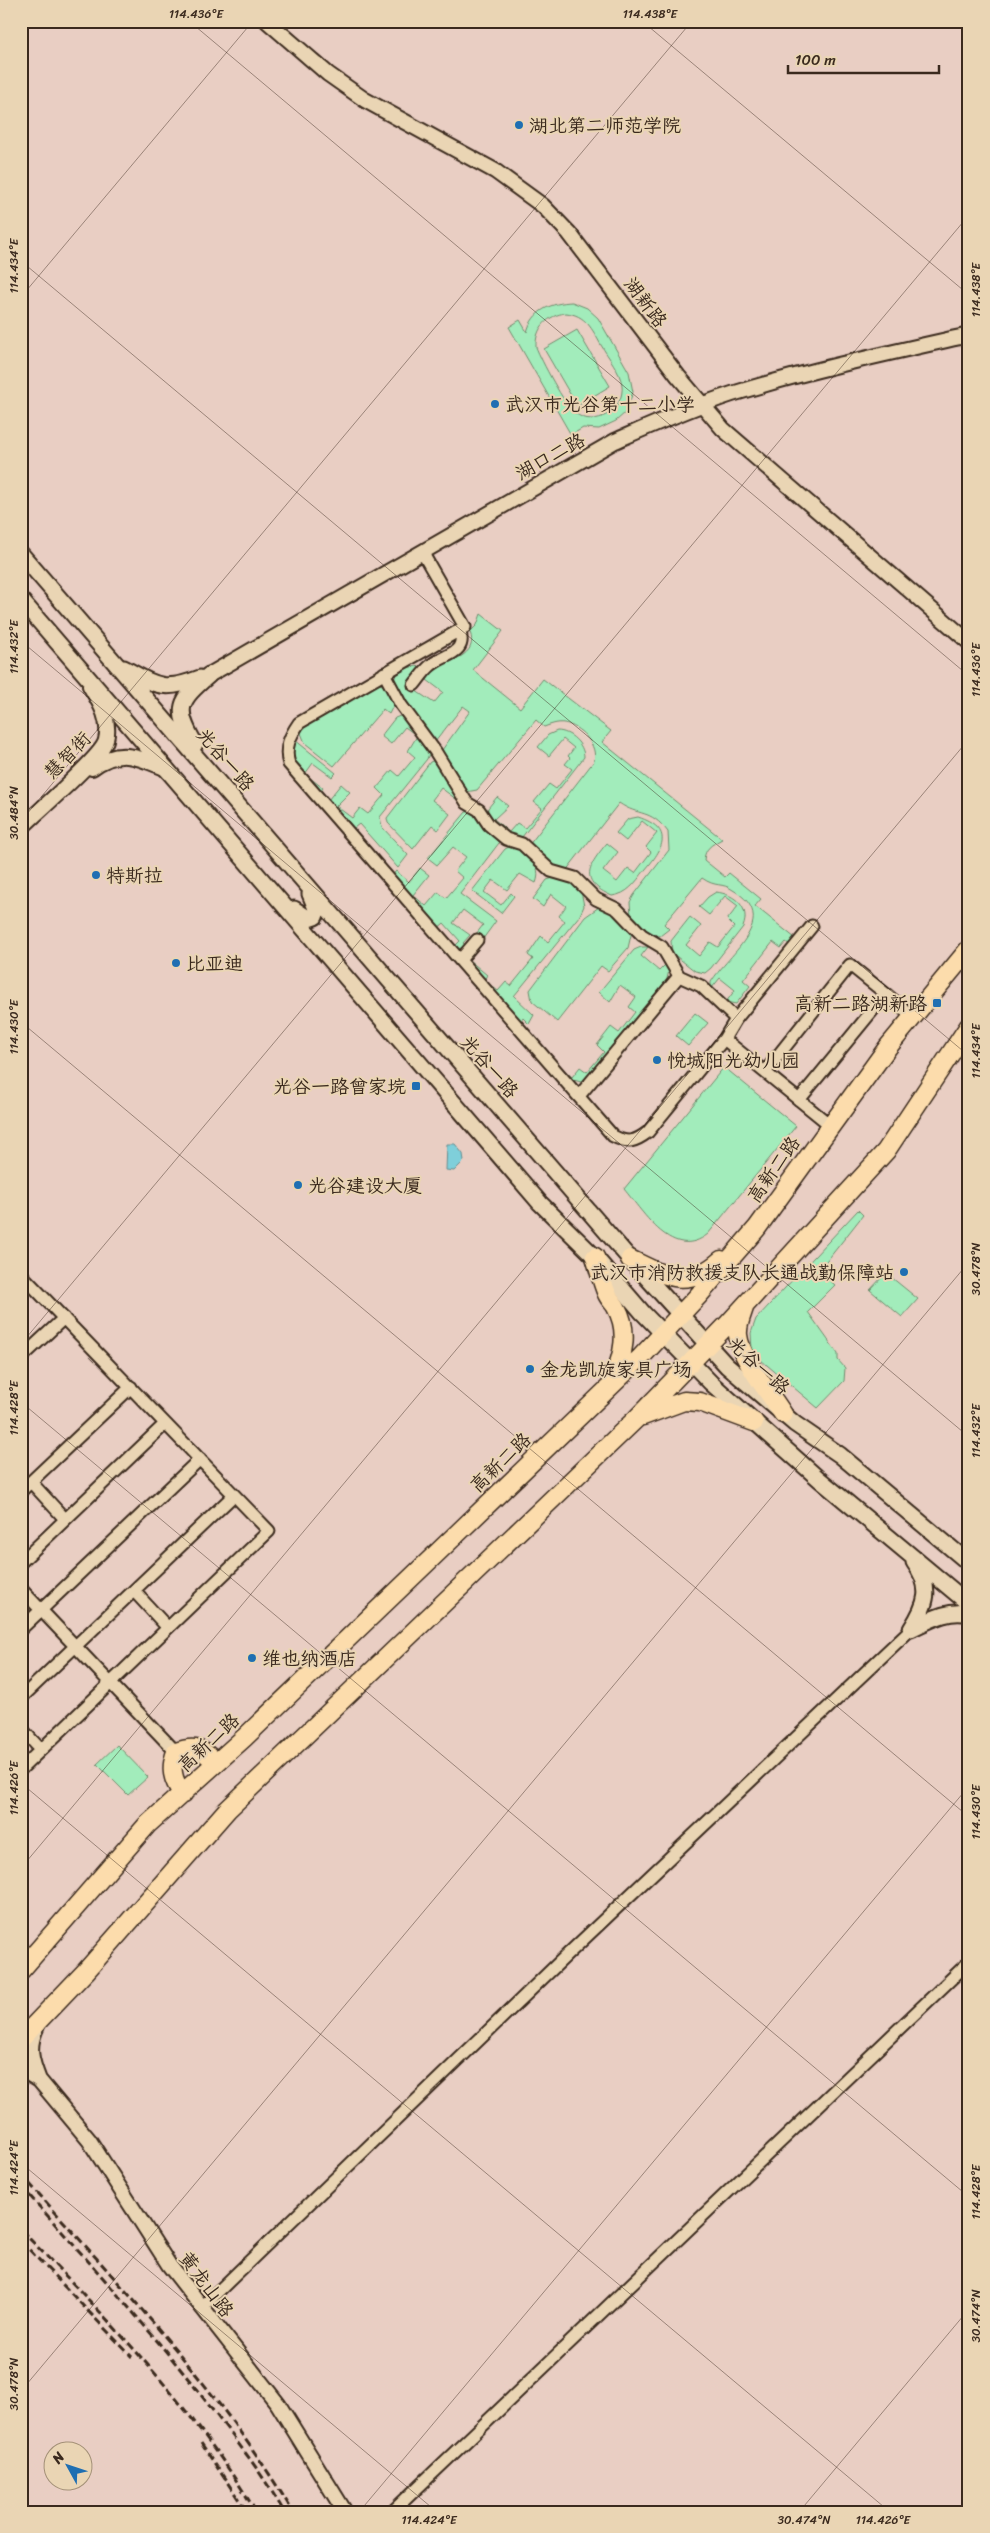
<svg xmlns="http://www.w3.org/2000/svg" width="990" height="2533" viewBox="0 0 990 2533" font-family="Sriracha,'LXGW WenKai TC',sans-serif">
<style>
.green{fill:#a2ecbb;stroke:#6e8b6c;fill-rule:evenodd}
.water{fill:#7fcfda;stroke:#648d8f}
.lines{fill:none;stroke-linecap:round;stroke-linejoin:round}
.minor-casing{stroke:#3b2a1e;stroke-width:15}
.tertiary-casing{stroke:#3b2a1e;stroke-width:18}
.secondary-casing{stroke:#3b2a1e;stroke-width:19}
.primary-casing{stroke:#3b2a1e;stroke-width:21}
.minor{stroke:#ead5b4;stroke-width:11}
.tertiary{stroke:#ead5b4;stroke-width:14}
.secondary{stroke:#ead5b4;stroke-width:15}
.primary{stroke:#fcdcac;stroke-width:18}
.rail{stroke:#3b2a1e;stroke-width:3;stroke-dasharray:8 4;stroke-linecap:butt}
.ticks{fill:none;stroke:#3b2a1e;stroke-width:1;stroke-opacity:0.45}
.poi-dot{fill:#1f6fb2;stroke:#ead5b4;stroke-width:2}
.labels{text-anchor:middle;stroke-width:4;stroke-linejoin:round;paint-order:stroke}
.poi-label{font-size:19px;fill:#3b2a1e;stroke:#ead5b4;text-anchor:start}
.street-label{font-size:19px;fill:#3b2a1e;stroke:#ead5b4}
.neatline{fill:none;stroke:#3b2a1e;stroke-width:2}
.ticks-label{font-size:12px;text-anchor:middle;fill:#3b2a1e}
</style>
<rect width="100%" height="100%" fill="#e9cec3"/>
<filter id="ink" filterUnits="userSpaceOnUse"><feTurbulence type="fractalNoise" baseFrequency=".02" numOctaves="2"/><feDisplacementMap in="SourceGraphic" scale="10" xChannelSelector="R" yChannelSelector="G"/><feConvolveMatrix kernelMatrix="1 2 1 2 8 2 1 2 1" color-interpolation-filters="sRGB"/></filter>
<g filter="url(#ink)">
<path class="green" d="M 572,302 L 587,308 L 598,318 L 629,372 L 633,392 L 626,412 L 616,421 L 599,429 L 583,428 L 571,435 L 509,327 L 520,320 L 527,332 C 533,310 551,303 572,302 ZM 566,313 C 586,315 592,329 601,345 C 608,357 620,371 622,385 C 625,410 595,429 575,413 C 565,406 541,360 536,347 C 535,328 548,315 566,313 Z
M 577,330 L 610,386 L 577,406 L 544,349 Z
M 481,614 L 503,631 L 473,670 L 520,708 L 543,679 L 611,731 L 602,742 L 722,839 C 711,845 705,848 704,860 L 725,877 L 729,873 L 761,899 L 755,906 L 795,938 L 790,945 L 786,942 L 781,948 L 773,942 L 743,980 L 750,986 L 736,1004 L 726,1002 L 735,990 L 720,978 L 711,989 L 711,982 C 729,953 782,919 733,890 C 722,882 716,888 702,878 L 664,924 L 669,929 L 660,936 L 651,935 L 631,916 L 630,902 L 634,895 L 669,850 L 668,832 C 650,808 639,817 619,803 L 565,872 L 554,868 L 529,845 L 594,761 C 598,745 582,729 568,724 C 560,721 552,724 544,727 L 536,720 L 477,790 L 466,792 L 442,750 L 470,711 L 463,706 L 435,742 L 404,703 L 393,680 C 398,672 410,664 421,667 L 407,685 L 434,703 L 443,692 L 427,680 C 429,677 432,672 435,670 C 449,659 479,657 470,632 L 477,625 Z
M 379,684 L 386,686 L 395,702 L 389,714 L 383,709 L 334,766 L 305,743 L 301,733 L 305,726 Z
M 400,716 L 404,718 L 430,751 L 427,759 L 380,817 L 382,827 L 408,855 L 398,868 L 359,824 L 354,828 L 328,800 L 341,784 L 350,792 L 336,806 L 352,818 L 360,808 L 368,814 L 384,795 L 377,788 L 392,770 L 399,776 L 415,757 L 408,751 L 417,736 L 405,727 L 391,744 L 381,736 L 395,718 Z
M 557,731 C 570,731 584,744 584,757 L 522,837 L 512,837 L 492,823 L 487,814 L 488,808 L 497,797 L 508,806 L 494,819 L 509,832 L 517,823 L 525,828 L 542,808 L 534,802 L 549,784 L 556,789 L 572,769 L 565,764 L 570,758 L 568,756 L 574,748 L 563,739 L 549,756 L 538,747 L 548,735 Z
M 295,740 L 336,773 L 332,777 L 313,763 L 305,774 L 323,788 L 320,792 L 291,762 L 290,746 Z
M 435,760 L 460,802 L 441,788 L 432,800 L 450,814 L 438,830 L 432,825 L 413,849 L 388,823 L 387,818 L 430,762 Z
M 471,811 L 499,843 L 460,894 L 496,921 L 480,943 L 473,938 L 483,925 L 463,910 L 453,923 L 470,935 L 463,943 L 466,946 L 458,949 L 454,947 L 460,941 L 444,923 L 437,929 L 391,877 L 396,871 L 409,882 L 420,868 L 429,875 L 413,895 L 426,906 L 438,892 L 446,898 L 463,878 L 455,871 L 466,857 L 453,847 L 437,865 L 428,858 L 466,812 Z
M 638,817 C 675,829 663,849 645,870 C 635,883 628,894 612,896 C 578,881 588,866 607,843 L 618,852 L 603,871 L 617,882 L 628,868 L 635,873 L 651,852 L 646,847 L 657,833 L 642,821 L 626,841 L 616,833 L 628,819 Z
M 511,846 C 528,850 543,866 536,883 L 520,874 L 507,890 L 493,880 L 484,892 L 501,905 L 511,893 L 514,896 L 501,913 L 472,891 L 505,849 Z
M 556,877 L 570,881 L 581,891 L 584,906 L 580,915 L 514,996 L 534,1015 L 529,1024 L 523,1018 L 520,1022 L 467,963 L 469,960 L 487,975 L 484,980 L 498,991 L 506,982 L 511,986 L 533,959 L 528,955 L 541,936 L 548,942 L 565,921 L 559,916 L 566,906 L 551,894 L 543,907 L 533,899 L 547,880 Z
M 716,892 C 735,894 751,908 743,927 L 711,968 L 705,973 L 695,971 L 672,953 L 671,941 L 690,917 L 701,926 L 686,945 L 699,956 L 710,942 L 718,947 L 734,927 L 727,920 L 738,906 L 725,896 L 709,915 L 699,907 L 708,897 Z
M 599,907 L 610,909 L 632,931 L 628,948 L 608,971 L 601,966 L 557,1022 L 532,1001 L 530,990 L 585,917 Z
M 641,947 L 648,947 L 641,956 L 659,971 L 667,963 L 669,970 L 667,979 L 590,1077 L 581,1082 L 570,1079 L 557,1064 L 572,1077 L 580,1067 L 587,1072 L 604,1052 L 597,1045 L 611,1027 L 619,1033 L 635,1012 L 629,1007 L 636,997 L 620,985 L 610,1002 L 599,992 L 634,950 Z
M 695,1013 L 708,1023 L 688,1046 L 676,1036 Z
M 724,1067 L 796,1126 L 708,1234 C 673,1262 644,1213 624,1189 Z
M 858,1210 L 863,1215 L 819,1271 L 835,1285 L 808,1312 L 838,1354 L 838,1360 L 845,1368 L 844,1381 L 818,1408 L 755,1355 L 752,1350 L 751,1333 L 756,1319 Z
M 886,1273 L 918,1299 L 902,1317 L 870,1290 Z
M 117,1745 L 148,1777 L 128,1795 L 97,1764 Z"/>
<path class="water" d="M 447,1144 L 455,1144 L 463,1154 L 464,1161 L 454,1171 L 446,1170 Z"/>
<g class="lines">
<g class="minor-casing">
<path id="minor" d="M 422,552 L 465,627 L 299,723 C 290,736 284,748 289,764 L 613,1136 C 628,1144 635,1142 648,1132 L 724,1039 L 830,1125
M 384,673 L 401,705 L 435,751 L 467,803 L 479,810 L 489,825 L 506,839 L 522,844 L 551,871 L 575,878 L 596,899 L 617,909 L 642,935 L 662,947 L 679,976
M 414,685 C 419,679 424,671 430,666 C 443,654 469,654 459,630
M 460,960 L 477,940
M 886,994 L 913,1017
M 724,1039 L 736,1019 L 812,926
M 765,1072 L 850,965 L 886,994 L 799,1100
M 579,1096 L 679,976 L 701,986 L 736,1019
M 21,1274 L 269,1531 L 21,1769
M 21,1358 L 64,1318
M 31,1482 L 65,1519
M 21,1491 L 131,1387
M 21,1562 L 165,1424
M 21,1589 L 176,1752
M 134,1591 L 168,1628
M 21,1629 L 200,1459
M 21,1698 L 234,1495
M 21,1728 L 41,1750
M 201,2308 L 569,1953 L 911,1629
M 392,2512 L 969,1962"/>
</g>
<g class="tertiary-casing">
<path id="tertiary" d="M 267,21 L 328,74 L 365,100 L 495,171 L 543,206 L 569,233 L 678,376 L 723,429 L 969,642
M 209,675 L 615,441 C 654,424 692,407 732,394 C 810,370 889,353 969,335
M 92,768 C 120,747 138,757 167,769
M 21,828 C 37,812 103,756 106,740 C 111,720 100,703 90,686
M 37,2026 C 27,2047 31,2060 39,2080
M 21,2069 L 39,2080 L 89,2140 L 169,2265 L 278,2404 L 345,2512"/>
</g>
<g class="secondary-casing">
<path id="secondary" d="M 21,554 L 630,1259 L 727,1366 L 795,1424 L 840,1455 L 969,1563
M 21,600 L 540,1203 L 595,1257 L 643,1313 L 711,1383 L 819,1479 L 969,1604
M 124,668 C 157,686 164,692 200,678
M 195,744 C 174,708 179,701 209,675
M 294,909 L 309,919 L 315,917 L 317,911 L 310,894
M 911,1629 C 927,1604 933,1588 914,1562
M 911,1629 C 930,1620 948,1609 969,1614"/>
</g>
<g class="primary-casing">
<path id="primary" d="M 595,1257 C 599,1269 602,1283 607,1294 C 609,1299 614,1303 616,1307 C 629,1330 624,1357 612,1378
M 630,1259 C 667,1277 687,1290 721,1260
M 744,1308 C 741,1317 737,1325 738,1335 C 740,1358 770,1393 783,1414
M 643,1416 L 684,1401 L 700,1402 L 754,1422
M 183,1794 C 172,1780 170,1768 176,1752 C 195,1745 203,1749 216,1763
M 21,1970 L 147,1825 L 244,1738 L 461,1530 L 641,1357 L 698,1296 L 757,1228 L 888,1047 L 969,949
M 21,2039 L 86,1971 L 227,1810 L 636,1419 L 727,1325 L 886,1151 L 969,1026"/>
</g>
<use href="#minor" class="minor"/>
<use href="#tertiary" class="tertiary"/>
<use href="#secondary" class="secondary"/>
<use href="#primary" class="primary"/>
<path class="rail" d="M 21,2174 C 117,2282 219,2388 293,2512
M 21,2186 C 87,2260 154,2333 214,2412 C 239,2444 264,2476 284,2512
M 21,2230 C 107,2318 193,2406 256,2512
M 21,2241 L 132,2357
M 201,2443 L 247,2512"/>
</g>
</g>
<path class="ticks" d="M 189,21 L 969,676M 642,21 L 969,295M 21,261 L 969,1056M 21,297 L 253,21M 21,641 L 969,1437M 21,821 L 692,21M 21,1022 L 969,1817M 21,1344 L 969,215M 21,1402 L 969,2197M 21,1783 L 890,2512M 21,1868 L 969,739M 21,2163 L 437,2512M 21,2391 L 969,1262M 359,2512 L 969,1786M 799,2512 L 969,2309"/>
<g class="poi-dot">
<circle cx="519" cy="125" r="5"/>
<circle cx="495" cy="404" r="5"/>
<circle cx="96" cy="875" r="5"/>
<circle cx="176" cy="963" r="5"/>
<rect x="932" y="998" width="10" height="10" rx="2.5"/>
<circle cx="657" cy="1060" r="5"/>
<rect x="411" y="1081" width="10" height="10" rx="2.5"/>
<circle cx="298" cy="1185" r="5"/>
<circle cx="904" cy="1272" r="5"/>
<circle cx="530" cy="1369" r="5"/>
<circle cx="252" cy="1658" r="5"/>
</g>
<g class="labels">
<g class="poi-label">
<text x="529" y="132">湖北第二师范学院</text>
<text x="505" y="411">武汉市光谷第十二小学</text>
<text x="106" y="882">特斯拉</text>
<text x="186" y="970">比亚迪</text>
<text x="927" y="1010" text-anchor="end">高新二路湖新路</text>
<text x="667" y="1067">悦城阳光幼儿园</text>
<text x="406" y="1093" text-anchor="end">光谷一路曾家垸</text>
<text x="308" y="1192">光谷建设大厦</text>
<text x="894" y="1279" text-anchor="end">武汉市消防救援支队长通战勤保障站</text>
<text x="540" y="1376">金龙凯旋家具广场</text>
<text x="262" y="1665">维也纳酒店</text>
</g>
<g class="street-label">
<text transform="translate(646 302) rotate(53)" y="7">湖新路</text>
<text transform="translate(550 456) rotate(-29)" y="7">湖口二路</text>
<text transform="translate(67 755) rotate(-46)" y="7">慧智街</text>
<text transform="translate(226 759) rotate(49)" y="7">光谷一路</text>
<text transform="translate(490 1066) rotate(49)" y="7">光谷一路</text>
<text transform="translate(773 1169) rotate(-55)" y="7">高新二路</text>
<text transform="translate(759 1365) rotate(42)" y="7">光谷一路</text>
<text transform="translate(500 1462) rotate(-44)" y="7">高新二路</text>
<text transform="translate(208 1742) rotate(-43)" y="7">高新二路</text>
<text transform="translate(207 2284) rotate(53)" y="7">黄龙山路</text>
</g>
</g>
<rect width="990" height="2533" fill="none" stroke="#ead5b4" stroke-width="55"/>
<g transform="translate(68 2466) rotate(310)"><circle r="24" fill="#ead5b4" stroke="#a49178"/>
<path d="M0-4L9 19L0 12L-9 19Z" fill="#1f6fb2"/>
<text y="-8" font-size="14" font-weight="bold" text-anchor="middle" fill="#3b2a1e">N</text>
</g>
<path d="M788 65v8h151v-8" fill="none" stroke="#3b2a1e" stroke-width="2.5"/>
<text x="795" y="65" font-size="15" fill="#3b2a1e" stroke="#ead5b4" stroke-width="4" paint-order="stroke">100 m</text>
<rect x="28" y="28" width="934" height="2478" class="neatline"/>
<g class="ticks-label">
<text x="196" y="18">114.436°E</text>
<text x="650" y="18">114.438°E</text>
<text transform="translate(14 266) rotate(-90)" y="4">114.434°E</text>
<text transform="translate(976 290) rotate(-90)" y="4">114.438°E</text>
<text transform="translate(14 647) rotate(-90)" y="4">114.432°E</text>
<text transform="translate(976 670) rotate(-90)" y="4">114.436°E</text>
<text transform="translate(14 813) rotate(-90)" y="4">30.484°N</text>
<text transform="translate(14 1027) rotate(-90)" y="4">114.430°E</text>
<text transform="translate(976 1051) rotate(-90)" y="4">114.434°E</text>
<text transform="translate(976 1269) rotate(-90)" y="4">30.478°N</text>
<text transform="translate(14 1408) rotate(-90)" y="4">114.428°E</text>
<text transform="translate(976 1431) rotate(-90)" y="4">114.432°E</text>
<text transform="translate(14 1788) rotate(-90)" y="4">114.426°E</text>
<text transform="translate(976 1812) rotate(-90)" y="4">114.430°E</text>
<text transform="translate(14 2168) rotate(-90)" y="4">114.424°E</text>
<text transform="translate(976 2192) rotate(-90)" y="4">114.428°E</text>
<text transform="translate(976 2316) rotate(-90)" y="4">30.474°N</text>
<text transform="translate(14 2384) rotate(-90)" y="4">30.478°N</text>
<text x="429" y="2524">114.424°E</text>
<text x="804" y="2524">30.474°N</text>
<text x="883" y="2524">114.426°E</text>
</g>
</svg>
